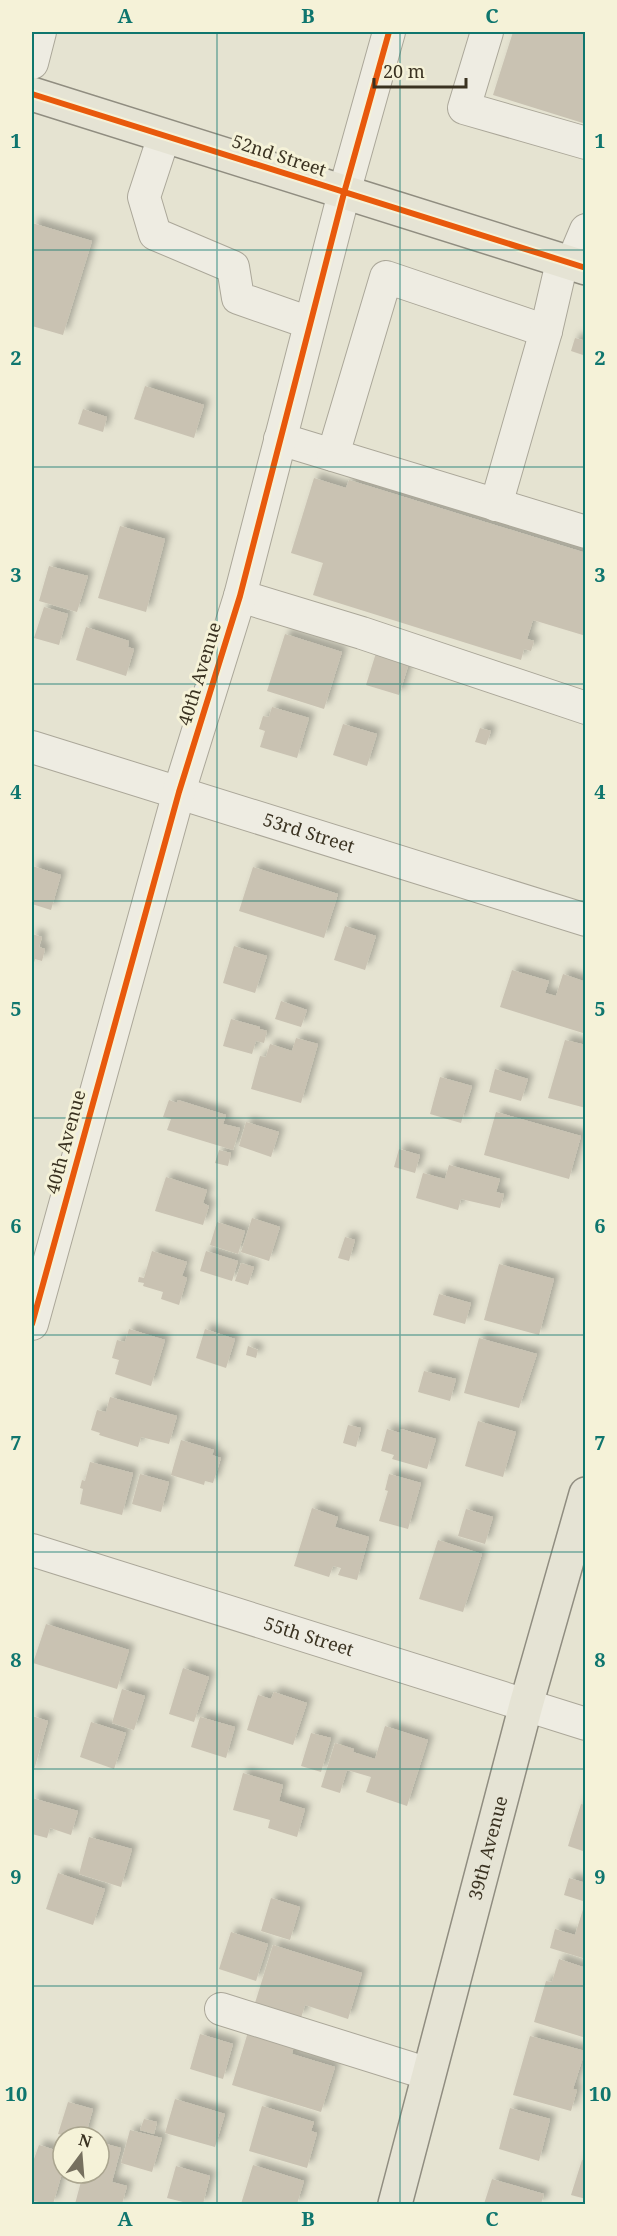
<svg xmlns="http://www.w3.org/2000/svg" width="617" height="2236" viewBox="0 0 617 2236" font-family="'Noto Serif',serif">
<style>
.building{fill:#c9c2b2;filter:url(#shadow)}
.lines{fill:none;stroke-linecap:round;stroke-linejoin:round}
.minor-casing{stroke:#aba799;stroke-width:34}
.major-casing{stroke:#908d80;stroke-width:36}
.minor{stroke:#eeece2;stroke-width:32}
.major{stroke:#e5e3d4;stroke-width:33}
.cycleway-casing{stroke:#f5f2d8;stroke-width:10}
.cycleway{stroke:#e8590c;stroke-width:6}
.grid{fill:none;stroke:#0f766e;stroke-width:1.5;stroke-opacity:0.55}
.labels{text-anchor:middle;stroke-width:6;stroke-linejoin:round;paint-order:stroke}
.street-label{font-size:18px;fill:#3a3221;stroke:#f5f2d8}
.neatline{fill:none;stroke:#0f766e;stroke-width:2}
.grid-label{font-size:20px;text-anchor:middle;font-weight:bold;fill:#0f766e}
</style>
<defs>
<filter id="shadow"><feDropShadow dx="5.5" dy="-5.5" stdDeviation="3" flood-color="#0004"/></filter>
</defs>
<rect width="100%" height="100%" fill="#e5e3d1"/>
<path class="building" d="M 513,32 L 586,32 L 586,124 L 493,95 Z
M 32,223 L 92,241 L 63,335 L 32,326 Z
M 575,338 L 586,341 L 586,356 L 571,351 Z
M 145,386 L 204,405 L 194,438 L 134,419 Z
M 83,409 L 107,417 L 103,432 L 78,424 Z
M 314,478 L 346,488 L 349,480 L 586,553 L 586,636 L 533,620 L 527,639 L 534,641 L 531,651 L 524,649 L 521,660 L 313,595 L 323,563 L 291,553 Z
M 120,526 L 165,539 L 146,612 L 98,598 Z
M 49,566 L 88,576 L 77,612 L 39,601 Z
M 44,607 L 68,614 L 59,645 L 34,638 Z
M 86,627 L 129,641 L 128,647 L 134,649 L 126,676 L 76,660 Z
M 285,634 L 342,652 L 324,709 L 267,691 Z
M 376,653 L 409,663 L 399,695 L 366,685 Z
M 272,707 L 309,718 L 297,758 L 260,747 L 265,731 L 259,729 L 263,716 L 269,717 Z
M 343,724 L 377,734 L 367,766 L 333,755 Z
M 480,728 L 491,731 L 486,745 L 475,742 Z
M 32,866 L 61,875 L 51,910 L 32,904 Z
M 253,867 L 338,894 L 324,938 L 239,911 Z
M 345,926 L 376,936 L 365,970 L 334,960 Z
M 32,934 L 42,937 L 39,947 L 45,949 L 42,961 L 35,959 L 32,970 Z
M 234,946 L 267,956 L 255,993 L 223,983 Z
M 512,970 L 549,981 L 545,993 L 556,996 L 563,974 L 586,982 L 586,1034 L 500,1007 Z
M 281,1001 L 307,1010 L 301,1027 L 275,1019 Z
M 231,1019 L 260,1027 L 260,1029 L 267,1031 L 264,1043 L 256,1041 L 252,1054 L 223,1046 Z
M 296,1038 L 318,1044 L 301,1103 L 251,1089 L 260,1056 L 266,1057 L 270,1044 L 292,1051 Z
M 565,1040 L 586,1045 L 586,1108 L 548,1098 Z
M 495,1069 L 528,1079 L 521,1101 L 489,1092 Z
M 440,1077 L 472,1086 L 461,1123 L 430,1114 Z
M 169,1100 L 177,1103 L 178,1100 L 226,1115 L 223,1124 L 240,1128 L 233,1150 L 167,1130 L 171,1119 L 163,1117 Z
M 496,1112 L 581,1136 L 569,1179 L 484,1155 Z
M 246,1122 L 279,1132 L 271,1157 L 239,1146 Z
M 399,1149 L 420,1155 L 415,1173 L 394,1167 Z
M 219,1150 L 231,1153 L 228,1166 L 215,1163 Z
M 449,1165 L 500,1179 L 496,1192 L 504,1194 L 500,1208 L 461,1199 L 458,1210 L 416,1198 L 423,1173 L 445,1179 Z
M 166,1177 L 207,1190 L 203,1203 L 209,1206 L 203,1225 L 155,1211 Z
M 252,1218 L 280,1227 L 269,1261 L 241,1252 Z
M 217,1222 L 245,1231 L 238,1254 L 210,1245 Z
M 345,1237 L 355,1240 L 349,1261 L 338,1258 Z
M 152,1251 L 187,1262 L 182,1276 L 187,1278 L 179,1305 L 161,1299 L 163,1292 L 143,1286 L 144,1283 L 138,1282 L 139,1277 L 144,1278 Z
M 206,1251 L 238,1261 L 232,1281 L 200,1271 Z
M 241,1263 L 254,1267 L 248,1285 L 235,1281 Z
M 499,1264 L 554,1279 L 539,1335 L 484,1320 Z
M 439,1294 L 471,1303 L 465,1324 L 433,1315 Z
M 129,1329 L 165,1340 L 151,1386 L 115,1374 L 119,1360 L 112,1358 L 117,1340 L 125,1342 Z
M 205,1329 L 235,1339 L 226,1368 L 196,1358 Z
M 479,1338 L 537,1354 L 519,1408 L 464,1393 Z
M 248,1346 L 258,1350 L 256,1358 L 246,1355 Z
M 424,1371 L 456,1379 L 450,1401 L 418,1392 Z
M 110,1397 L 177,1416 L 169,1444 L 141,1437 L 138,1447 L 99,1435 L 100,1433 L 91,1430 L 97,1410 L 106,1412 Z
M 478,1421 L 516,1432 L 503,1477 L 465,1466 Z
M 348,1425 L 361,1428 L 356,1447 L 343,1443 Z
M 387,1429 L 400,1433 L 401,1429 L 436,1439 L 427,1469 L 392,1459 L 394,1455 L 381,1451 Z
M 181,1440 L 214,1450 L 212,1455 L 221,1458 L 213,1483 L 205,1481 L 204,1485 L 171,1475 Z
M 90,1462 L 133,1473 L 122,1515 L 80,1504 L 83,1489 L 80,1488 L 82,1480 L 85,1481 Z
M 140,1474 L 169,1482 L 161,1512 L 132,1504 Z
M 389,1474 L 421,1483 L 408,1529 L 379,1521 L 388,1491 L 385,1490 Z
M 312,1508 L 338,1517 L 335,1527 L 369,1537 L 357,1580 L 338,1575 L 341,1568 L 333,1566 L 329,1577 L 294,1566 Z
M 466,1509 L 493,1517 L 485,1544 L 458,1536 Z
M 438,1540 L 482,1554 L 463,1612 L 419,1599 Z
M 46,1624 L 129,1650 L 117,1689 L 33,1663 Z
M 183,1668 L 209,1677 L 194,1722 L 169,1714 Z
M 122,1689 L 145,1696 L 134,1730 L 112,1723 Z
M 274,1692 L 307,1703 L 293,1745 L 247,1730 L 258,1695 L 271,1699 Z
M 32,1716 L 48,1721 L 32,1777 Z
M 200,1717 L 235,1727 L 226,1758 L 191,1747 Z
M 91,1722 L 126,1733 L 114,1769 L 80,1757 Z
M 385,1726 L 428,1740 L 407,1806 L 366,1792 L 371,1777 L 347,1770 L 340,1793 L 321,1787 L 335,1743 L 354,1749 L 353,1752 L 375,1759 Z
M 311,1733 L 331,1738 L 321,1772 L 301,1766 Z
M 243,1773 L 283,1785 L 279,1801 L 305,1809 L 297,1837 L 268,1828 L 270,1820 L 233,1810 Z
M 32,1798 L 78,1811 L 71,1835 L 50,1828 L 47,1838 L 32,1834 Z
M 581,1804 L 586,1805 L 586,1852 L 568,1846 Z
M 89,1837 L 132,1849 L 121,1887 L 79,1874 Z
M 58,1873 L 105,1889 L 93,1925 L 46,1909 Z
M 569,1878 L 586,1883 L 586,1902 L 564,1895 Z
M 271,1898 L 300,1907 L 290,1940 L 261,1931 Z
M 585,1903 L 586,1959 L 550,1948 L 555,1929 L 575,1935 Z
M 231,1932 L 268,1944 L 256,1981 L 219,1969 Z
M 273,1945 L 362,1973 L 348,2019 L 305,2005 L 301,2018 L 255,2003 Z
M 559,1959 L 586,1968 L 586,2038 L 534,2022 L 546,1981 L 552,1982 Z
M 248,2032 L 294,2046 L 292,2054 L 335,2067 L 321,2112 L 232,2085 Z
M 200,2034 L 233,2044 L 223,2079 L 190,2069 Z
M 530,2036 L 585,2051 L 573,2089 L 577,2090 L 571,2111 L 513,2095 Z
M 175,2099 L 225,2114 L 215,2147 L 165,2133 Z
M 68,2102 L 93,2109 L 85,2137 L 71,2137 L 58,2134 Z
M 262,2106 L 314,2122 L 311,2131 L 317,2133 L 307,2168 L 249,2151 Z
M 510,2108 L 550,2119 L 539,2161 L 499,2149 Z
M 144,2119 L 157,2122 L 154,2134 L 140,2130 Z
M 130,2130 L 162,2138 L 152,2172 L 121,2163 Z
M 99,2142 L 121,2148 L 112,2182 L 127,2186 L 122,2204 L 75,2204 L 83,2174 L 99,2173 Z
M 39,2145 L 62,2152 L 59,2166 L 63,2167 L 63,2170 L 53,2204 L 32,2201 L 32,2158 L 34,2159 Z
M 582,2160 L 586,2161 L 586,2199 L 571,2195 Z
M 253,2165 L 304,2181 L 297,2204 L 241,2204 Z
M 176,2166 L 210,2176 L 203,2204 L 191,2204 L 167,2198 Z
M 492,2179 L 544,2194 L 541,2204 L 484,2204 Z"/>
<g class="lines">
<g class="minor-casing">
<g id="minor">
<path d="M 487,32 L 464,108 L 586,143"/>
<path d="M 32,63 L 40,32"/>
<path d="M 164,136 L 144,197 L 155,234 L 233,267 L 238,298 L 310,323"/>
<path d="M 572,263 L 586,230"/>
<path d="M 280,439 L 586,532"/>
<path d="M 333,455 L 386,277 L 546,331"/>
<path d="M 496,505 L 546,331 L 562,262"/>
<path d="M 240,596 L 362,633 L 586,708"/>
<path id="s1" d="M 32,747 L 586,920"/>
<path d="M 32,1324 L 179,792 L 240,596 L 344,193 L 389,32"/>
<path id="s2" d="M 32,1550 L 586,1724"/>
<path d="M 221,2009 L 429,2074"/>
</g>
</g>
<g class="major-casing">
<g id="major">
<path d="M 32,94 L 586,268"/>
<path id="s3" d="M 395,2204 L 526,1705 L 586,1494"/>
</g>
</g>
<use href="#minor" class="minor"/>
<use href="#major" class="major"/>
<g class="cycleway-casing">
<path id="cycleway" d="M 32,94 L 586,268
M 32,1324 L 179,792 L 240,596 L 344,193 L 389,32"/>
</g>
<use href="#cycleway" class="cycleway"/>
</g>
<path class="grid" d="M 217,32 L 217,2204M 400,32 L 400,2204M 32,250 L 586,250M 32,467 L 586,467M 32,684 L 586,684M 32,901 L 586,901M 32,1118 L 586,1118M 32,1335 L 586,1335M 32,1552 L 586,1552M 32,1769 L 586,1769M 32,1986 L 586,1986"/>
<g class="labels">
<g class="street-label">
<text transform="translate(279 156) rotate(18)" y="6">52nd Street</text>
<text transform="translate(200 674) rotate(-73)" y="6">40th Avenue</text>
<text dy="6" stroke="none"><textPath href="#s1" startOffset="290">53rd Street</textPath></text>
<text transform="translate(66 1142) rotate(-75)" y="6">40th Avenue</text>
<text dy="6" stroke="none"><textPath href="#s2" startOffset="290">55th Street</textPath></text>
<text dy="6" stroke="none"><textPath href="#s3" startOffset="368">39th Avenue</textPath></text>
</g>
</g>
<rect width="617" height="2236" fill="none" stroke="#f5f2d8" stroke-width="66"/>
<g transform="translate(81 2155) rotate(16)"><circle r="28" fill="#f5f2d8" stroke="#aaa58f" stroke-width="1.5"/>
<path d="M0-4.5L10 22L0 15L-10 22Z" fill="#76705f"/>
<text y="-9" font-size="16" font-weight="bold" text-anchor="middle" fill="#3a3221">N</text>
</g>
<path d="M374 78v9h92v-9" fill="none" stroke="#3a3221" stroke-width="3"/>
<text x="383" y="78" font-size="18" fill="#3a3221" stroke="#f5f2d8" stroke-width="4.5" paint-order="stroke">20 m</text>
<rect x="33" y="33" width="551" height="2170" class="neatline"/>
<g class="grid-label">
<text x="125" y="23">A</text>
<text x="308" y="23">B</text>
<text x="492" y="23">C</text>
<text x="16" y="148">1</text>
<text x="600" y="148">1</text>
<text x="16" y="365">2</text>
<text x="600" y="365">2</text>
<text x="16" y="582">3</text>
<text x="600" y="582">3</text>
<text x="16" y="799">4</text>
<text x="600" y="799">4</text>
<text x="16" y="1016">5</text>
<text x="600" y="1016">5</text>
<text x="16" y="1233">6</text>
<text x="600" y="1233">6</text>
<text x="16" y="1450">7</text>
<text x="600" y="1450">7</text>
<text x="16" y="1667">8</text>
<text x="600" y="1667">8</text>
<text x="16" y="1884">9</text>
<text x="600" y="1884">9</text>
<text x="16" y="2101">10</text>
<text x="600" y="2101">10</text>
<text x="125" y="2226">A</text>
<text x="308" y="2226">B</text>
<text x="492" y="2226">C</text>
</g>
</svg>
